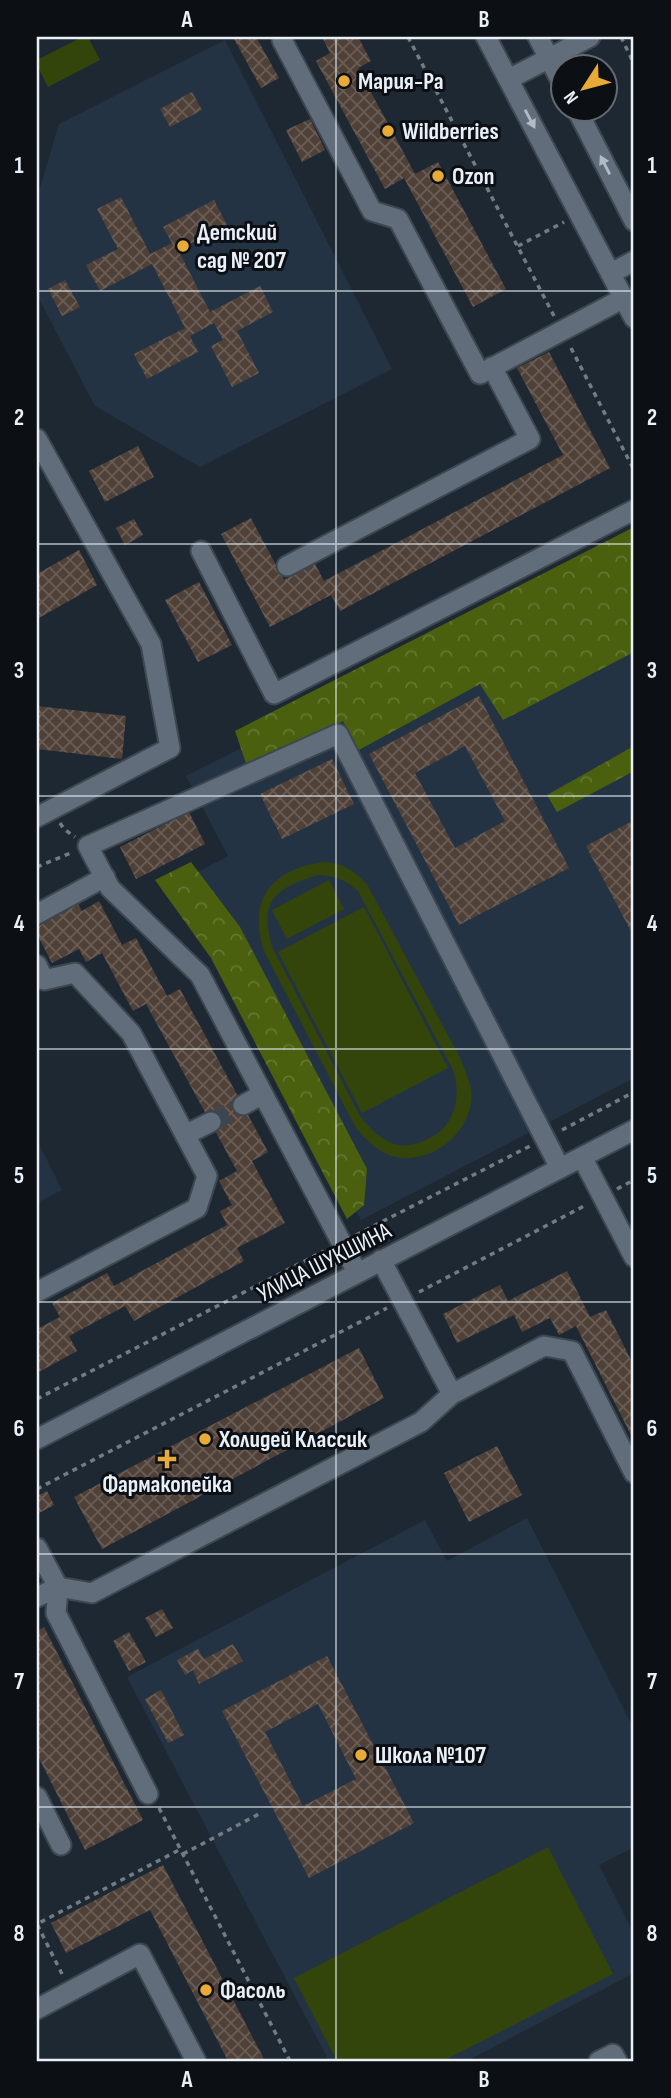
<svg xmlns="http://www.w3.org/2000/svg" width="671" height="2098" viewBox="0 0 671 2098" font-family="'Sofia Sans Condensed',sans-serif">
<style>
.built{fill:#243343}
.forest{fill:url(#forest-crowns)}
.garden{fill:#34450c;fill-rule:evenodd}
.building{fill:url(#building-cross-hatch);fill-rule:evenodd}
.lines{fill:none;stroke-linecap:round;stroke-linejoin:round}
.minor-tunnel{stroke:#3c4651;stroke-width:19;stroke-dasharray:19 10;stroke-linecap:butt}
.minor-casing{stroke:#3d4750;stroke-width:23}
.path{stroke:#737c85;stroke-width:3.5;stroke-dasharray:5 5;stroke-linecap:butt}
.minor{stroke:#616d7a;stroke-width:19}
.oneway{fill:#b3bcc6}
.grid{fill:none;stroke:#e9f0f8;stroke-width:2;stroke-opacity:0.55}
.poi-dot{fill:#e8ab37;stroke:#0c1015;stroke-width:2.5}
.labels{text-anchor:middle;stroke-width:6;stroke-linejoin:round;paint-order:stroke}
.poi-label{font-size:24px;font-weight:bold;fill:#e9f0f8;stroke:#0c1015;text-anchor:start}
.street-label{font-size:24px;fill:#e9f0f8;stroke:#0c1015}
.neatline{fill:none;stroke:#e9f0f8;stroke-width:2.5}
.grid-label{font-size:23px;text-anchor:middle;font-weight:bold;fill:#e9f0f8}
</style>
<defs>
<pattern id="forest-crowns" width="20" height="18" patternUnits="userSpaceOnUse" patternTransform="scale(1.75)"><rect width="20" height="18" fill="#4a600e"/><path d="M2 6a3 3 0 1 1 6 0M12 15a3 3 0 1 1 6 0" fill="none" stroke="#647732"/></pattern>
<pattern id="building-cross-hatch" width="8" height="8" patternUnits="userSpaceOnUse" patternTransform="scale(1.75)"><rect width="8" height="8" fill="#504138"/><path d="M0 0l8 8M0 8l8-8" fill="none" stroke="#695d56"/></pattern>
</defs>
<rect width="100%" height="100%" fill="#1e2833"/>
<path class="built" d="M 225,40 L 392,369 L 200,467 L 95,406 L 37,295 L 37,198 L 59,124 Z
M 634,551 L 634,1078 L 361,1220 L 179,882 L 228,856 L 186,776 Z
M 37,1140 L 62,1190 L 37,1203 Z
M 527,1518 L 634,1729 L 634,1847 L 599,1865 L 634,1934 L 634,1973 L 467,2061 L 329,2061 L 127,1677 L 425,1520 L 447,1561 Z"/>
<path class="forest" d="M 634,527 L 634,652 L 503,720 L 480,684 L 357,751 L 343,721 L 247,766 L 235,731 Z
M 634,746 L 634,771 L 557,812 L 547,795 Z
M 191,862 L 240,927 L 367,1169 L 364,1205 L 347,1219 L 211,958 L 155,880 Z"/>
<path class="garden" d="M 82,37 L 88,37 L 100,60 L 48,87 L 37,65 L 37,60 Z
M 324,862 C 344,863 356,872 368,886 L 460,1058 C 464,1068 469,1079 471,1089 C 476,1127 438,1161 401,1158 C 382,1156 367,1141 356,1128 L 264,951 C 247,899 272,869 324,862 ZM 318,875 C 334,875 346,880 358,891 L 453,1070 C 462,1097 455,1128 426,1140 C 416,1145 405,1147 394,1144 C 380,1139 369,1128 360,1116 L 272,947 C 259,900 274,889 318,875 Z
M 329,880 L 344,909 L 287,939 L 272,910 Z
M 364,907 L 448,1068 L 362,1113 L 278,952 Z
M 548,1847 L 613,1974 L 443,2061 L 337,2061 L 294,1978 Z"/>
<path class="building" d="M 233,37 L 256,37 L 279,78 L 261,88 Z
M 322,37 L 358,37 L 371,61 L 358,68 L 415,174 L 438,162 L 506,289 L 473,307 L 404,178 L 385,189 L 316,61 L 330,53 Z
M 192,92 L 202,110 L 170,127 L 160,109 Z
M 310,119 L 325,150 L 302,162 L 286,130 Z
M 121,197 L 150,254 L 172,243 L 163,227 L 214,200 L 227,225 L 178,250 L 210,312 L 260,286 L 273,312 L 237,331 L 259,373 L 232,387 L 211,346 L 223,340 L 214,323 L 190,336 L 198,352 L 147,379 L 134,354 L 185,328 L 152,264 L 100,291 L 86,265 L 118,249 L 97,209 Z
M 65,280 L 80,307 L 62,316 L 48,289 Z
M 549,352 L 610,468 L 340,611 L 331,595 L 270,627 L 221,534 L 251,518 L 284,580 L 315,564 L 324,581 L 563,455 L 517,368 Z
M 138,446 L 154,477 L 105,502 L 89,471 Z
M 134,519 L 143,535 L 125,545 L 116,528 Z
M 79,550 L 97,585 L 37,619 L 37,574 Z
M 199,582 L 232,645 L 198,662 L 165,600 Z
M 479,696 L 569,868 L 459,925 L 369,754 ZM 465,746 L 505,821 L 455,848 L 415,773 Z
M 37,706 L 126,716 L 122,759 L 37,749 Z
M 332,759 L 354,804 L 282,839 L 260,794 Z
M 189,812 L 205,844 L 136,879 L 120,847 Z
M 634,820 L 634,859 L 629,862 L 634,873 L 634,937 L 586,846 Z
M 99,901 L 122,945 L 136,938 L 167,996 L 180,989 L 268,1152 L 252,1161 L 285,1223 L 237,1248 L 244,1261 L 134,1321 L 125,1306 L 69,1336 L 77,1351 L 37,1373 L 37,1329 L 60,1317 L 52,1303 L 107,1273 L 114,1286 L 227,1225 L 220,1211 L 232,1205 L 219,1181 L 237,1171 L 146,1004 L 133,1011 L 102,953 L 86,962 L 79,949 L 52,963 L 37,934 L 37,927 L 78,904 L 82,911 Z
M 567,1271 L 590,1317 L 606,1310 L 634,1366 L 634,1441 L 576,1326 L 559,1335 L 550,1318 L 522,1332 L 514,1315 L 457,1343 L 443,1314 L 500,1285 L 508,1301 Z
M 359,1348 L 384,1398 L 102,1549 L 74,1497 Z
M 497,1446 L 522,1495 L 469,1522 L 444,1473 Z
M 47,1491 L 54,1505 L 37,1514 L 37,1496 Z
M 162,1609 L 173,1628 L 156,1637 L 145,1618 Z
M 44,1627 L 143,1820 L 85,1850 L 37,1754 L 37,1631 Z
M 129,1632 L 146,1662 L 129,1671 L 113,1641 Z
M 233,1644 L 243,1661 L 199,1684 L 193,1670 L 185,1675 L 177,1660 L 198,1649 L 204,1659 Z
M 327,1656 L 414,1823 L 309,1878 L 222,1711 ZM 318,1704 L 356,1779 L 303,1806 L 265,1732 Z
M 161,1690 L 184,1735 L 168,1743 L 145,1699 Z
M 163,1865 L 265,2061 L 228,2061 L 150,1910 L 66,1953 L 51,1923 Z"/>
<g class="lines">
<path class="minor-tunnel" d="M 211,1122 L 243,1105"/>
<g class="minor-casing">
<path id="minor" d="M 283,37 L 282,40 L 372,211 L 398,219 L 480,374 L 624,298
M 486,37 L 634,318
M 538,37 L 562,83
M 509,79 L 590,37
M 576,108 L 634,221
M 611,273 L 634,261
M 37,439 L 151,644 L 170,748 L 37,817
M 201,551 L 274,694 L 634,510
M 287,566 L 530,439 L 492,367
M 37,914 L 105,877
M 37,965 L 44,980 L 75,973 L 131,1033 L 207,1176 L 197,1208 L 37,1292
M 243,1105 L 263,1094
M 185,1135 L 211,1122
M 582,1157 L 634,1257
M 357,1272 L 200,975 L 110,888 L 88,846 L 338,734 L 560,1168
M 452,1394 L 544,1346 L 572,1351 L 634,1473
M 37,1439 L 634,1130
M 37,1548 L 58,1587 L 92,1593 L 421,1422 L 452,1394 L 381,1260
M 37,1597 L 58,1587 L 56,1613 L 148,1794
M 37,1797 L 61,1845
M 37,2009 L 140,1954 L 196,2061
M 599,2061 L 613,2054 L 617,2061"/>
</g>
<path class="path" d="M 408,37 L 554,316
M 621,37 L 634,64
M 518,246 L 564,222
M 571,348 L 634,470
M 60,823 L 64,829 L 75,837
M 37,867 L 73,852
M 562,1130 L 634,1092
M 617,1189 L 634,1180
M 356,1235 L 530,1146
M 419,1292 L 586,1205
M 37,1399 L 324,1251
M 37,1489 L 387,1308
M 159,1808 L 290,2061
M 183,1854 L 259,1814
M 62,1974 L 37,1924 L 181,1849"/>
<use href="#minor" class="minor"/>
</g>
<defs><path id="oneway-solid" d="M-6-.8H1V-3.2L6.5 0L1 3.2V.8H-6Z" transform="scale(1.75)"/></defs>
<g class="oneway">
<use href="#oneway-solid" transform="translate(530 119) rotate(62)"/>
<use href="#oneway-solid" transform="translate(605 165) rotate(-117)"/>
</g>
<path class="grid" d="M 336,37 L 336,2061M 37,291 L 634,291M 37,544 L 634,544M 37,796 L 634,796M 37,1049 L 634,1049M 37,1302 L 634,1302M 37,1554 L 634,1554M 37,1807 L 634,1807"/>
<g class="poi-dot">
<circle cx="344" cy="81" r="7"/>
<circle cx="388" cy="131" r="7"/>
<circle cx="438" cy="176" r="7"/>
<circle cx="183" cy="246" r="7"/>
<circle cx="205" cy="1439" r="7"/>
<path d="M163.5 1448.5h7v7h7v7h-7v7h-7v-7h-7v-7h7z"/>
<circle cx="361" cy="1755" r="7"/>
<circle cx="206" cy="1990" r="7"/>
</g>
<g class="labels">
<g class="poi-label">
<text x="358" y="89">Мария-Ра</text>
<text x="402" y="139">Wildberries</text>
<text x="452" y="184">Ozon</text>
<text x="197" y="240">Детский<tspan x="197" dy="28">сад № 207</tspan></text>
<text x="219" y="1447">Холидей Классик</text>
<text x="167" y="1492" text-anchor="middle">Фармакопейка</text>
<text x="375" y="1763">Школа №107</text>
<text x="220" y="1998">Фасоль</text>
</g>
<g class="street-label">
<text transform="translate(324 1262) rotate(-27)" y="8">УЛИЦА ШУКШИНА</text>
</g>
</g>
<rect width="671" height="2098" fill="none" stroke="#0c1015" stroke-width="77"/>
<g transform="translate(584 88) rotate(234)"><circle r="33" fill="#0c1015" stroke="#646a70" stroke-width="2"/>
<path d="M0-5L12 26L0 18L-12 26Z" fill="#e8ab37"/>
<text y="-10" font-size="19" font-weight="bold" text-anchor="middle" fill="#e9f0f8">N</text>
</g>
<rect x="38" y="38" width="594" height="2022" class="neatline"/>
<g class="grid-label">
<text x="187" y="27">A</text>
<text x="484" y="27">B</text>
<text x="19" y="173">1</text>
<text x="652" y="173">1</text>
<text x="19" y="425">2</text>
<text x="652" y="425">2</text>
<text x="19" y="678">3</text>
<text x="652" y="678">3</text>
<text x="19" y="931">4</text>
<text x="652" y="931">4</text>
<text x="19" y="1183">5</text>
<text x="652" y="1183">5</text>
<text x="19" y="1436">6</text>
<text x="652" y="1436">6</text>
<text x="19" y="1689">7</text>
<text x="652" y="1689">7</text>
<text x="19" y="1941">8</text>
<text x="652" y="1941">8</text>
<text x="187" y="2087">A</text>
<text x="484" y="2087">B</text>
</g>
</svg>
